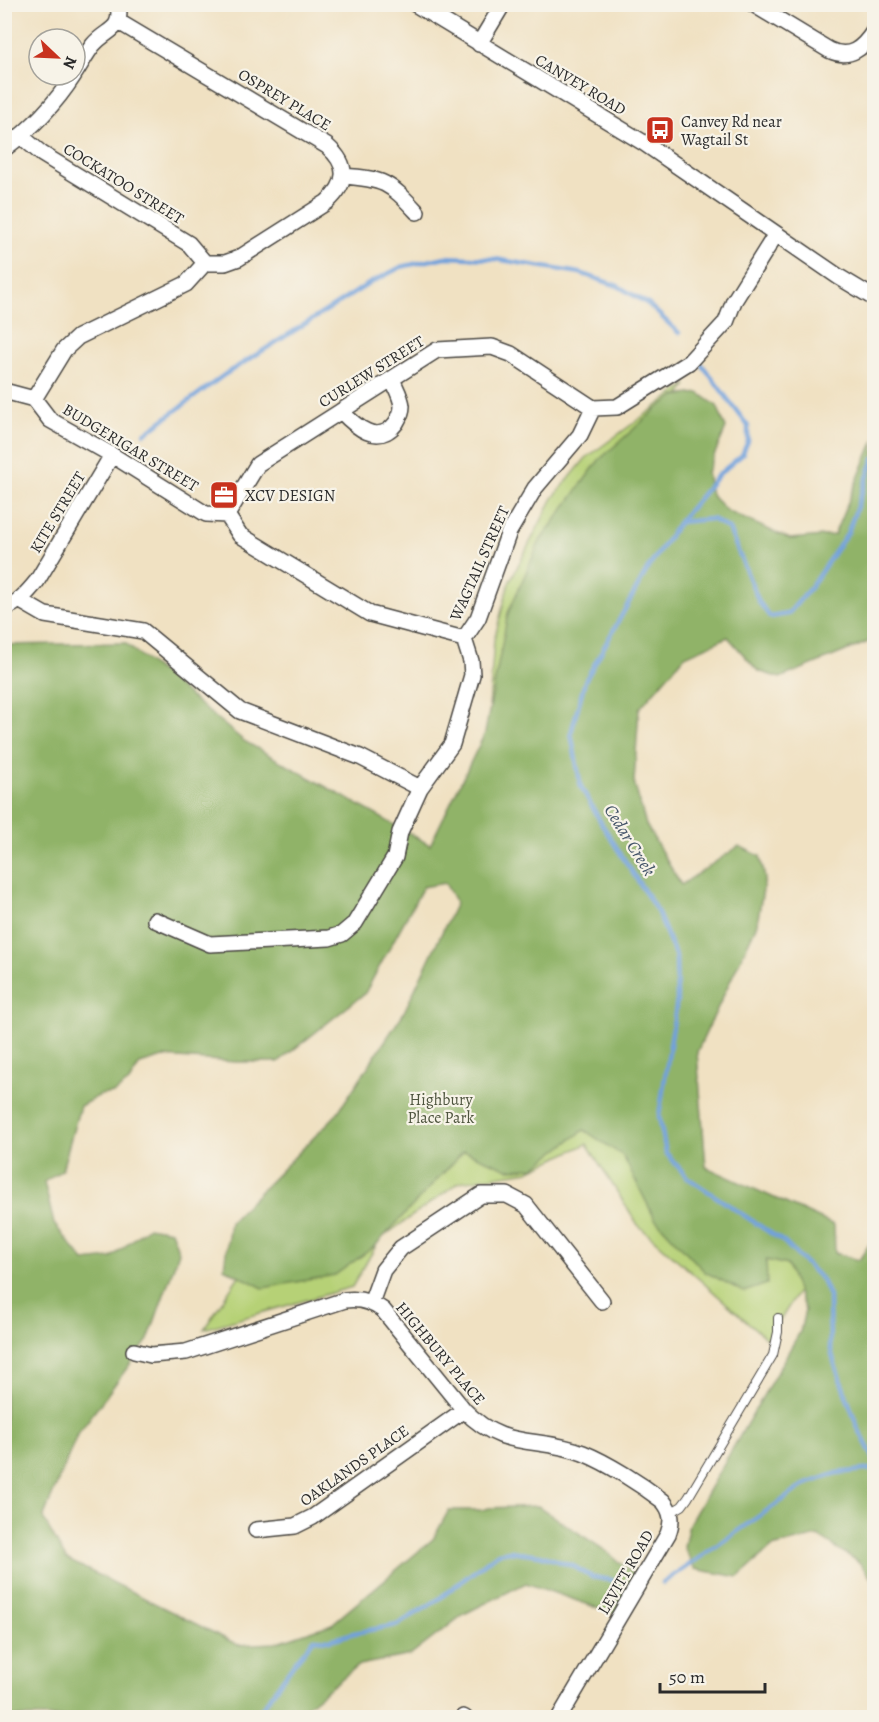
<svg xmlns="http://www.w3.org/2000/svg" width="879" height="1722" viewBox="0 0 879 1722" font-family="Alegreya,serif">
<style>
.green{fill:#b6d176;stroke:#707e50;stroke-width:1.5}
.forest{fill:#90b367;stroke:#5e6f49;stroke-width:1.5}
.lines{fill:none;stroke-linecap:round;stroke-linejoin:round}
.stream{stroke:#71a1db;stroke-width:4.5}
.service-casing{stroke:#494642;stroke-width:10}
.minor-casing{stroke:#494642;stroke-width:18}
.service{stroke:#fff;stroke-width:8}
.minor{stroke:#fff;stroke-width:15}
.labels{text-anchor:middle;stroke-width:4.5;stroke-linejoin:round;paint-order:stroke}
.street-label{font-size:16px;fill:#2b2b2b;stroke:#f7f3e8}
.poi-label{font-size:16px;fill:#2b2b2b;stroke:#f7f3e8;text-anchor:start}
.park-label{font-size:16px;fill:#4e543e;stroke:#f7f3e8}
.water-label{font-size:18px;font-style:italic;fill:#445469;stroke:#f7f3e8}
</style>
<rect width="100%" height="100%" fill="#f7f3e8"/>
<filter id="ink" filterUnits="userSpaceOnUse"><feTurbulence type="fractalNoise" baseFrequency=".0167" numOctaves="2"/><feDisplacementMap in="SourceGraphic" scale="12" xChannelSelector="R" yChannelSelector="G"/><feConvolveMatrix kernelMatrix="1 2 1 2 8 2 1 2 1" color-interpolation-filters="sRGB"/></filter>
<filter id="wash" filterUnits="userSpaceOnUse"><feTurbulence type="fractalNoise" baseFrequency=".008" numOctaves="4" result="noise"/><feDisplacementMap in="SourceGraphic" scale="24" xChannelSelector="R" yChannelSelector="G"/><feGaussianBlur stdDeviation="1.35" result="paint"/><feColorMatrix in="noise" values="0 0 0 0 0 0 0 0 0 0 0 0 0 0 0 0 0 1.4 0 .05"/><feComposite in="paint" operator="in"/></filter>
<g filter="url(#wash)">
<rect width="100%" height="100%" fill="#f0e1c2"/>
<path class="green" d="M 687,384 L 489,707 L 494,640 L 509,583 L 553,498 L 586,458 Z
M 416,1006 L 831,1238 L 768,1340 L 638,1225 L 587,1144 L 528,1171 L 460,1182 L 380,1239 L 352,1287 L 204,1329 Z"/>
<path class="forest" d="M 699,393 L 717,406 L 726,428 L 707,472 L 711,495 L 727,511 L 790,539 L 834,535 L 874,440 L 874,636 L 868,642 L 780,678 L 758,671 L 728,637 L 685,656 L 639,709 L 634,782 L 646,825 L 681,885 L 739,846 L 760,856 L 765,878 L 757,924 L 697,1052 L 706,1167 L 834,1225 L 835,1253 L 859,1260 L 874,1237 L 874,1582 L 859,1562 L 818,1536 L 772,1547 L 738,1577 L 695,1569 L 684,1547 L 689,1524 L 800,1332 L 805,1310 L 787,1265 L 766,1260 L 767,1284 L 744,1292 L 705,1272 L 655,1219 L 623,1156 L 584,1130 L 533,1168 L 508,1169 L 464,1151 L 375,1246 L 335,1275 L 263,1288 L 224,1268 L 230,1222 L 336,1115 L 403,1014 L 456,903 L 445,883 L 423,887 L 365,993 L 278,1062 L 236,1062 L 163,1057 L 140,1064 L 129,1082 L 114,1093 L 100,1095 L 80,1106 L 62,1170 L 44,1182 L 54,1224 L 84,1261 L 111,1258 L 148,1227 L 171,1231 L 179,1252 L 148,1340 L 77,1435 L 43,1518 L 66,1559 L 238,1645 L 275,1643 L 332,1624 L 433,1539 L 449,1510 L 482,1510 L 488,1508 L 538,1506 L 603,1549 L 638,1577 L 615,1614 L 526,1583 L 464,1614 L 411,1655 L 359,1665 L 298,1713 L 299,1717 L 5,1717 L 4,645 L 125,643 L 244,741 L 430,845 L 485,733 L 508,613 L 540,541 L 599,460 L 655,410 L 675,396 Z"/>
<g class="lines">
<path class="stream" d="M 144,434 L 224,375 L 370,283 L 401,267 L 445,257 L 495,259 L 580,273 L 618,286 L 648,304 L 679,333
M 874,458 L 848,532 L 810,588 L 788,614 L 770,617 L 759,602 L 729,529 L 712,519 L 679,522 L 647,570 L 585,681 L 571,733 L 581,787 L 603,826 L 657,911 L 676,957 L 677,1000 L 659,1116 L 666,1153 L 688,1178 L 784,1242 L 822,1280 L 829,1296 L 830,1346 L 835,1365 L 858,1428 L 874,1459
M 680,521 L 719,474 L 742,455 L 748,441 L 748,426 L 700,362
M 663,1583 L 804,1485 L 837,1473 L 874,1469
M 255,1718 L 295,1662 L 314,1639 L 330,1640 L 354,1633 L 397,1625 L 436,1601 L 498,1553 L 510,1551 L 540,1555 L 573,1566 L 592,1577 L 618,1581"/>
</g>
</g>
<g filter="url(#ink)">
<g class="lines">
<g class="service-casing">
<path id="service" d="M 670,1513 L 682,1506 L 688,1498 L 773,1355 L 778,1332 L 778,1318"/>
</g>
<g class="minor-casing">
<path id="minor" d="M 415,4 L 644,143 L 839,277 L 874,298
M 753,4 L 829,50 C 850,60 863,48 874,31
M 479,44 L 503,4
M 75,73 C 81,64 86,54 93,45 C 107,28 123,32 118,4
M 21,136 L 42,154 L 189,244 L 205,263
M 4,149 C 31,129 56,103 74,75
M 343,176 C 384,179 389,182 417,212
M 4,391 L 34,399 L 50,420 L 112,455 L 206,514 L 227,515 L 240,535 L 370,614 L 464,639
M 34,399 L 64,350 L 78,337 L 186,284 L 205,263 L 225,263 L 239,258 L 327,202 C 348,183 349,165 327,146 L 119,22
M 341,411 C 355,426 378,447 396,423 C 399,418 402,412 402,406 C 401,396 395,387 392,379
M 227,515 L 258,464 L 437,350 L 492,347 L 511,354 L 593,408
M 19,600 L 45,615 L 143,631 L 240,711 L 360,757 L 420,788
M 4,608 C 18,604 28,592 37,581 L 112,455
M 155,920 L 210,944 L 329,938 L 342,934 L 355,923 L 395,857 L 400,832 L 420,788 L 452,744 L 472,675 L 471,661 L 464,639 L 478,618 L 509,532 L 535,488 L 580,435 L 593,408 L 617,407 L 689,362 L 726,322 L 734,301 L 776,234
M 371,1303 L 383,1270 L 401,1248 L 481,1195 L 507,1195 L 526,1205 L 602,1301
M 134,1351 L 151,1355 L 186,1352 L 345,1300 C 359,1298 371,1301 383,1310 L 464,1410 C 505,1452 536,1435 583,1453 C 608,1463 642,1485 663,1501 C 672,1512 673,1521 668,1534 L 559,1718
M 256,1530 L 295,1526 L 313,1517 L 464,1410
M 463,1717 L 465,1718"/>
</g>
<use href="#service" class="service"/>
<use href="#minor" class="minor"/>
</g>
</g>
<defs>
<g id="bus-square" transform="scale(1.5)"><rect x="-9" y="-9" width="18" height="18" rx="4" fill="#c8321e" stroke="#f7f3e8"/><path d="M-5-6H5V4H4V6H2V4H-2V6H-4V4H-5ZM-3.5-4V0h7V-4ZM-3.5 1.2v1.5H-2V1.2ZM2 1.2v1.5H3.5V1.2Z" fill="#fff"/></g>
<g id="office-square" transform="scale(1.5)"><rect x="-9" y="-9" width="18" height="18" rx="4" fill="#c8321e" stroke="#f7f3e8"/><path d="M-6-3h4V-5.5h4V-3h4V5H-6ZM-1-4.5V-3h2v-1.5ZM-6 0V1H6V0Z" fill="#fff"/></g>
</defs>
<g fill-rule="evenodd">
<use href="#bus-square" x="660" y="130"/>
<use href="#office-square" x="224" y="495"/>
</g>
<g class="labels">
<g class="street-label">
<text transform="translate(581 84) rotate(31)" y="6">CANVEY ROAD</text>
<text transform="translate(285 99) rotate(31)" y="6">OSPREY PLACE</text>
<text transform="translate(124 183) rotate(32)" y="6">COCKATOO STREET</text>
<text transform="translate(371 371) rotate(-32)" y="6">CURLEW STREET</text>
<text transform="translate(131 447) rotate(31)" y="6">BUDGERIGAR STREET</text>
<text transform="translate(57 512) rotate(-59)" y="6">KITE STREET</text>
<text transform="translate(479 563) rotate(-66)" y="6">WAGTAIL STREET</text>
<text transform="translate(441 1353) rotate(50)" y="6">HIGHBURY PLACE</text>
<text transform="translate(354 1465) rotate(-35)" y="6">OAKLANDS PLACE</text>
<text transform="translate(625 1572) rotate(-60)" y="6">LEVITT ROAD</text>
</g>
<g class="poi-label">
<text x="681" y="127">Canvey Rd near<tspan x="681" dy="18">Wagtail St</tspan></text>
<text x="245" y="501">XCV DESIGN</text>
</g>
<g class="park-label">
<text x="441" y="1105">Highbury<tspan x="441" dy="18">Place Park</tspan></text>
</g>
<g class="water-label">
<text transform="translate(630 840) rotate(58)" y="6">Cedar Creek</text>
</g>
</g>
<rect width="879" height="1722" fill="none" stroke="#f7f3e8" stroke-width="24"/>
<g transform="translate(57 57) rotate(113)"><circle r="28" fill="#f7f3e8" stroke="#a5a39c" stroke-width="1.5"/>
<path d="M0-4.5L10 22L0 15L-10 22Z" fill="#c8321e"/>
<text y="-9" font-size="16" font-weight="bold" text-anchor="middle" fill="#2b2b2b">N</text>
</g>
<path d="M660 1683v9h105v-9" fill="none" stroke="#2b2b2b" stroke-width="3"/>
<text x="669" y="1683" font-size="18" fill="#2b2b2b" stroke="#f7f3e8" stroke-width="4.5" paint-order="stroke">50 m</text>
</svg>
